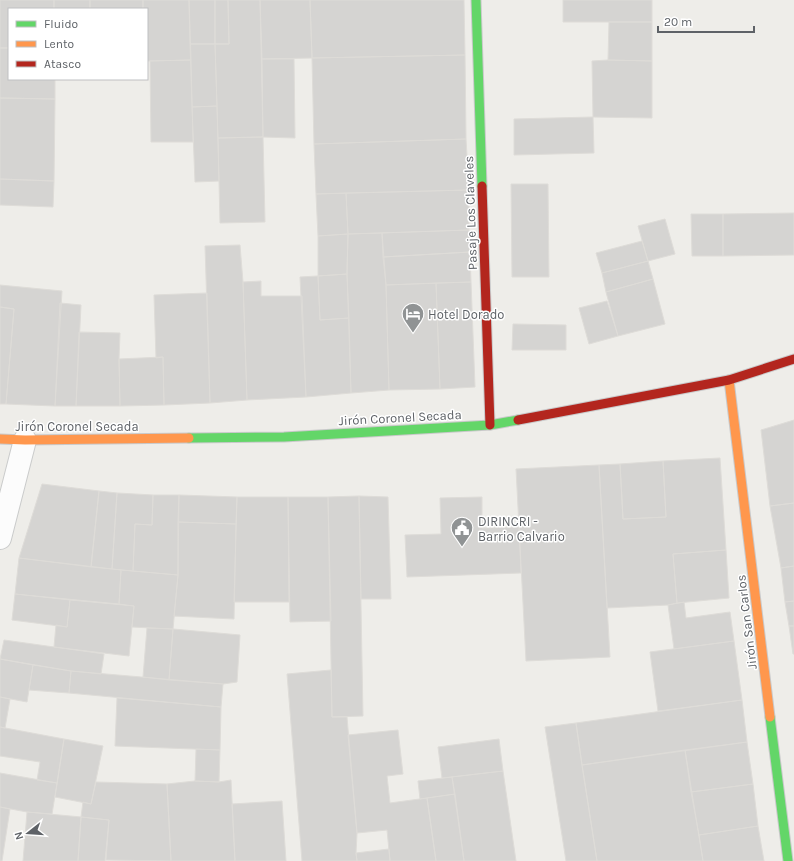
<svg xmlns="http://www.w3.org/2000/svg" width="794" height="861" viewBox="0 0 794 861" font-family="Karla,sans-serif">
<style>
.building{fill:#d5d4d2;stroke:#dedcd8}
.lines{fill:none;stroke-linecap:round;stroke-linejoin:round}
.street-casing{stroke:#cacbcb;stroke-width:24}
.fast-casing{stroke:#c9c9ca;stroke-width:11}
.slow-casing{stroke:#c9c9ca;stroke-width:11}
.jam-casing{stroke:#c9c9ca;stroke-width:11}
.street{stroke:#fcfcfc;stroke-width:22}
.fast{stroke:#63d668;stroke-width:9}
.slow{stroke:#ff974d;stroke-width:9}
.jam{stroke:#b3261e;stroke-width:9}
.labels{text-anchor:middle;stroke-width:3;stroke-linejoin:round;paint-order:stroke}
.street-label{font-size:13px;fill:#5e6267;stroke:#fff}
.poi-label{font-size:13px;fill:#5e6267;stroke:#fff;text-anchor:start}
</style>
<rect width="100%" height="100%" fill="#eeede9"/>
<path class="building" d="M 0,0 L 54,0 L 54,9 L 9,9 L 9,48 L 0,48 Z
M 54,0 L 90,0 L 90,9 L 54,9 Z
M 90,0 L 143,0 L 143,9 L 90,9 Z
M 143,0 L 189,0 L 191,60 L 147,61 L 147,9 L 143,9 Z
M 189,0 L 215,0 L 215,44 L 190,44 Z
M 215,0 L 228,0 L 229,44 L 215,44 Z
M 228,0 L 260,0 L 263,137 L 218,138 L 215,44 L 229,44 Z
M 260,0 L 310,0 L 312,58 L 262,59 Z
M 310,0 L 464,0 L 465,55 L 312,58 Z
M 563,0 L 652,0 L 652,22 L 563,22 Z
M 609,22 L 652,22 L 652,61 L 608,60 Z
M 190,44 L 215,44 L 217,106 L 192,107 Z
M 0,48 L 9,48 L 9,79 L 55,79 L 55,99 L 0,98 Z
M 465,55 L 466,139 L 314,144 L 312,58 Z
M 262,59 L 294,59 L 295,138 L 263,137 Z
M 191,60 L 193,142 L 151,142 L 150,61 Z
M 608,60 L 652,61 L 652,118 L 593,117 L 592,61 Z
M 0,98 L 55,99 L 54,181 L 0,179 Z
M 217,106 L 219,181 L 195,182 L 192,107 Z
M 593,117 L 594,153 L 514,155 L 514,119 Z
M 263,137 L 265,222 L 220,223 L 218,138 Z
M 466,139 L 469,190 L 316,194 L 314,144 Z
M 0,179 L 54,181 L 53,207 L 0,205 Z
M 511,184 L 548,184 L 549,277 L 512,277 Z
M 469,190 L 469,230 L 348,234 L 346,193 Z
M 346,193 L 348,234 L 318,236 L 316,194 Z
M 794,213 L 794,255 L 723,256 L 723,214 Z
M 691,214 L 723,214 L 723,256 L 692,256 Z
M 665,219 L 675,254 L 648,261 L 638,226 Z
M 469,230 L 470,252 L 383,257 L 382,233 Z
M 382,233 L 386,285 L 389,390 L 351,393 L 347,274 L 348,234 Z
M 348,234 L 347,274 L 318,276 L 318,236 Z
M 642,241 L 648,261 L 602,273 L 596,253 Z
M 240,245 L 243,282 L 247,400 L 210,403 L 205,246 Z
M 470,252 L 471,282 L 386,285 L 383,257 Z
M 648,261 L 653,279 L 606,292 L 602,273 Z
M 347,274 L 349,318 L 320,320 L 318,276 Z
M 318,276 L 320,320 L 349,318 L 351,393 L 306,397 L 300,277 Z
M 653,279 L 665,324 L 618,336 L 606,292 Z
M 261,281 L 261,296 L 302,296 L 306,397 L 247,400 L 243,282 Z
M 471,282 L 475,387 L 440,389 L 436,283 Z
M 436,283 L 440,389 L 389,390 L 386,285 Z
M 0,285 L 62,291 L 55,406 L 6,404 L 14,309 L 0,307 Z
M 207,293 L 210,403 L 164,405 L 163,357 L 156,358 L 154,295 Z
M 607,301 L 618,336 L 589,344 L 579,308 Z
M 60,303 L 81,305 L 76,406 L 55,406 Z
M 0,307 L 14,309 L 6,404 L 0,404 Z
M 513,324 L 566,325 L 566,350 L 512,350 Z
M 79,332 L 120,333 L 119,359 L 120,406 L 76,406 Z
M 163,357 L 164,405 L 120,406 L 119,359 Z
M 794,420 L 794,503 L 770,506 L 761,430 Z
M 720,458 L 726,550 L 673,554 L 677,603 L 668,605 L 607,608 L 599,465 L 620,464 L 623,519 L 666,517 L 663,461 Z
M 663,461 L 666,517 L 623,519 L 620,464 Z
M 599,465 L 610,657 L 526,661 L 516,469 Z
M 42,484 L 99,491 L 91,567 L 19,558 Z
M 99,491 L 117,493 L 112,569 L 91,567 Z
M 117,493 L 153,495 L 152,525 L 135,524 L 133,571 L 112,569 Z
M 153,495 L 179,495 L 178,575 L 133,571 L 135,524 L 152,525 Z
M 179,495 L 237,497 L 236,524 L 178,522 Z
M 359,496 L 388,497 L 391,599 L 361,599 Z
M 359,496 L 363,716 L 332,717 L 328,497 Z
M 237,497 L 288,497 L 289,602 L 234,602 Z
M 288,497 L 328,497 L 331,621 L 290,622 Z
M 482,497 L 482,528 L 519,527 L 521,573 L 407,577 L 405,535 L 441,534 L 440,498 Z
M 794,503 L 794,566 L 781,568 L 770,506 Z
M 178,522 L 236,524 L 234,619 L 174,616 L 178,575 Z
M 726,550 L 729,598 L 677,603 L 673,554 Z
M 19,558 L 121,570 L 119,604 L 15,594 Z
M 794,566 L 794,601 L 785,602 L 781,568 Z
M 121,570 L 178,575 L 173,629 L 132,627 L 134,606 L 119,604 Z
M 15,594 L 70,600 L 67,627 L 12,620 Z
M 70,600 L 134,606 L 129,656 L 54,647 L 56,625 L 67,627 Z
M 794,601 L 794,626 L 789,626 L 785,602 Z
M 684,602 L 686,618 L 730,612 L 734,641 L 674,649 L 668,605 Z
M 789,626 L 794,626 L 794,654 L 793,654 Z
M 147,628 L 173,629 L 169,680 L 143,677 Z
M 173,629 L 240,635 L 237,682 L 223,684 L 169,680 Z
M 4,640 L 104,654 L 101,674 L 71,671 L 0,659 Z
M 734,641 L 742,700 L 658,711 L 650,652 Z
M 0,659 L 33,665 L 27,702 L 0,697 Z
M 33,665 L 71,671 L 69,693 L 29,690 Z
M 331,670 L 332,717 L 347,717 L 357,833 L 356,853 L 357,861 L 302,861 L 287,674 Z
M 71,671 L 223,684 L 221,707 L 69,693 Z
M 0,697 L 10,699 L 5,728 L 0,727 Z
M 117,698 L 221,707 L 220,750 L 115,746 Z
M 742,700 L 747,742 L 582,765 L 576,723 Z
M 576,723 L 582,765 L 597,861 L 566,861 L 545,727 Z
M 0,727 L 64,739 L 57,783 L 37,780 L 40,762 L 0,756 Z
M 398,730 L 403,774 L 387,776 L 390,803 L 427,798 L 436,861 L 390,861 L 387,830 L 357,833 L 348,735 Z
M 64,739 L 103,746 L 91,804 L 55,797 Z
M 499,739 L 503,771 L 442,778 L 438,747 Z
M 747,742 L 753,784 L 691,792 L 685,750 Z
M 196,749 L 220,750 L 219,782 L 195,781 Z
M 685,750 L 703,861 L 597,861 L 582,765 Z
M 503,771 L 516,861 L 464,861 L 452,777 Z
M 0,773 L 57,783 L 52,814 L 27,812 L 0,807 Z
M 452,777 L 455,794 L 420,799 L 418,781 Z
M 231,780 L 235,861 L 171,861 L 167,784 L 195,781 L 219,782 Z
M 96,782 L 167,784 L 171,861 L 106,860 L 109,820 L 81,817 L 83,802 L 91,804 Z
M 753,784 L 758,826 L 699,835 L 691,792 Z
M 455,794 L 464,861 L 436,861 L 427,798 Z
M 282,801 L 286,861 L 235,861 L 232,804 Z
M 0,807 L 10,809 L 2,861 L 0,861 Z
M 27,812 L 81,817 L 78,861 L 23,861 Z
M 81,817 L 109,820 L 105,861 L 78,861 Z
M 758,826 L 764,861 L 703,861 L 699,835 Z
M 389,849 L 390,861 L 357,861 L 356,853 Z"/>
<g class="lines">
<g class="street-casing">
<path id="street" d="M 0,538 L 25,440"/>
</g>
<g class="fast-casing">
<path id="fast" d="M 476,0 L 482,186
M 189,438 L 284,437 L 490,425 L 518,420
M 770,717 L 788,861"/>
</g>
<g class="slow-casing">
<path id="slow" d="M 729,380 L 770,717
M 0,439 L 25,440 L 189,438"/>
</g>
<g class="jam-casing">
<path id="jam" d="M 482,186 L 490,425
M 518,420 L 729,380 L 794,359"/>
</g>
<use href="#street" class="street"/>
<use href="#fast" class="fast"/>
<use href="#slow" class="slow"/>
<use href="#jam" class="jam"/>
</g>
<defs>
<g id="hotel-pin" transform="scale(1.15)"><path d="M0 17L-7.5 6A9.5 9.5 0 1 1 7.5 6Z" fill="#909394" stroke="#fff"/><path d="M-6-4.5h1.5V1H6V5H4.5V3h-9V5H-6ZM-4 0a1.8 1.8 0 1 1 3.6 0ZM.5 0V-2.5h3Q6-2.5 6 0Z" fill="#fff"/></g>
<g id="civic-pin" transform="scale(1.15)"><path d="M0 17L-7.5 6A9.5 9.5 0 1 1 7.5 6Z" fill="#909394" stroke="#fff"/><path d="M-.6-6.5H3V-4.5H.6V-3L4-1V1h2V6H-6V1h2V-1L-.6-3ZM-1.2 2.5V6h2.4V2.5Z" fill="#fff"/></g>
</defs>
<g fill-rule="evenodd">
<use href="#hotel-pin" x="413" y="314"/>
<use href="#civic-pin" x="462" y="528"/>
</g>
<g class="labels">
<g class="street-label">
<text transform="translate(470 213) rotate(-92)" y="5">Pasaje Los Claveles</text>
<text transform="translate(400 417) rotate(-3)" y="5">Jirón Coronel Secada</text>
<text x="77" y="431">Jirón Coronel Secada</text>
<text transform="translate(746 622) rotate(-97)" y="5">Jirón San Carlos</text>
</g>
<g class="poi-label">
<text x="428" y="319">Hotel Dorado</text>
<text x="478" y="526">DIRINCRI -<tspan x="478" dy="15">Barrio Calvario</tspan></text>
</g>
</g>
<rect x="8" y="8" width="140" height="72" fill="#ffffff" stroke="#bfc0c2"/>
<rect x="16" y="21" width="20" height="6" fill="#63d668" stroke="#bfc0c2"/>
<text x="44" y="28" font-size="12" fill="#5e6267">Fluido</text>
<rect x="16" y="41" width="20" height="6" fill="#ff974d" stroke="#bfc0c2"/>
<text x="44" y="48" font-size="12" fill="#5e6267">Lento</text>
<rect x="16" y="61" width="20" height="6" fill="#b3261e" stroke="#bfc0c2"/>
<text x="44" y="68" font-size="12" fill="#5e6267">Atasco</text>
<g transform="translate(28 833) rotate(253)" stroke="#ffffff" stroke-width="3" paint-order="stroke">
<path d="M0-3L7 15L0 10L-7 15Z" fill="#5e6267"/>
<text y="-6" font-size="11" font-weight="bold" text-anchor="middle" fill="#5e6267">N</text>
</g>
<path d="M658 26v6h96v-6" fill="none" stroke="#5e6267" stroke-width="2"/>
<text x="664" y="26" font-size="12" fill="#5e6267" stroke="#ffffff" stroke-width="3" paint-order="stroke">20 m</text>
</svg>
